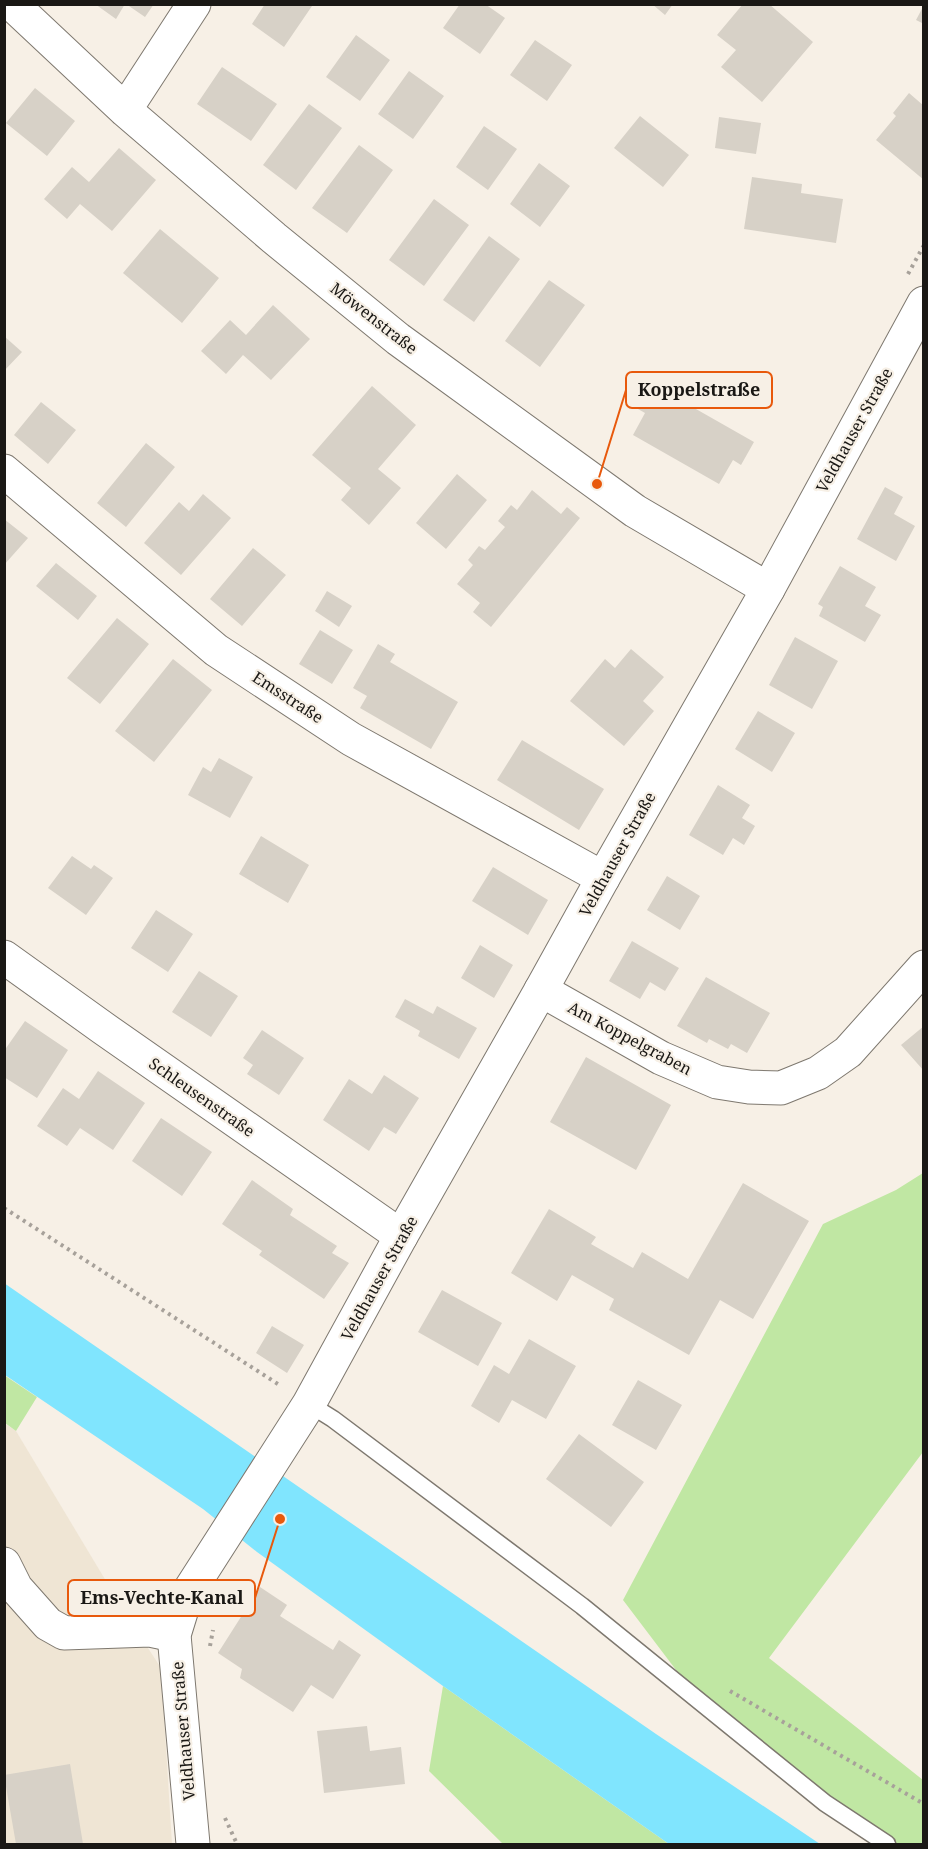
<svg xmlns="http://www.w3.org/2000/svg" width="928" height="1849" viewBox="0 0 928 1849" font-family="'Noto Serif',serif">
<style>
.built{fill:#efe5d4}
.green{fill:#c0e7a3}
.water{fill:#80e5fe}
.building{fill:#d7d1c7}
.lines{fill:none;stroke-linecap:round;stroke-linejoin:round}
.service-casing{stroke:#7e786f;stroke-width:19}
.minor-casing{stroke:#7e786f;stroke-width:35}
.tertiary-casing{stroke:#7e786f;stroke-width:35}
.path{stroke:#a7a19a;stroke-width:4;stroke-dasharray:3 4.5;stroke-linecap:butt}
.service{stroke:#fff;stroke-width:16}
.minor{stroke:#fff;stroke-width:33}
.tertiary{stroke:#fff;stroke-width:33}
.labels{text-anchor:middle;stroke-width:4.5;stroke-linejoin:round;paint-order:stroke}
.street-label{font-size:16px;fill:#1a1815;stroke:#f7f0e6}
.leader{fill:none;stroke:#e8590c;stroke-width:2}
.callout-dot{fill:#e8590c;stroke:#f7f0e6;stroke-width:2}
.callout{fill:#f7f0e6;stroke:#e8590c;stroke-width:2}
.callout-label{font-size:18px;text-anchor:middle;font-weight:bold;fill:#1a1815}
</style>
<rect width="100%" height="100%" fill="#f7f0e6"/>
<path class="built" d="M 4,1423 L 16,1431 L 127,1616 L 161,1668 L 172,1844 L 5,1844 Z"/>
<path class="green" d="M 923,1173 L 923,1452 L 769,1658 L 923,1780 L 923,1844 L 882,1844 L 720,1728 L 623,1600 L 823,1224 L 896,1190 Z
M 4,1375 L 37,1397 L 16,1431 L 5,1423 Z
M 443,1686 L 669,1844 L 503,1844 L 429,1771 Z"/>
<path class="water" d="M 4,1283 L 656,1734 L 820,1844 L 669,1844 L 443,1686 L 257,1552 L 203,1509 L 5,1375 Z"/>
<path class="building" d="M 95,4 L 125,4 L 116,19 Z
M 126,4 L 154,4 L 145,17 Z
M 265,4 L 310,4 L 312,6 L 284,47 L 252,24 Z
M 460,4 L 485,4 L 505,18 L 480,54 L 443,28 Z
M 652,4 L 673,4 L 665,15 Z
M 743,4 L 769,4 L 813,42 L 762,102 L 721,67 L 736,50 L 717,35 Z
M 924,5 L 924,24 L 916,20 Z
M 356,35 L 390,60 L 360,101 L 326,77 Z
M 535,40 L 572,65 L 547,101 L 510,75 Z
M 222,67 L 277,104 L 251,141 L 197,104 Z
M 409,71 L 444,96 L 413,139 L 378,114 Z
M 35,88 L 75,121 L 47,156 L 6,123 Z
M 909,93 L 924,106 L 924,180 L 876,140 L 896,116 L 893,113 Z
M 309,104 L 342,128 L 296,190 L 263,165 Z
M 640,116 L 689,155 L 663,187 L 614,148 Z
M 719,117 L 761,123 L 756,154 L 715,148 Z
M 484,126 L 517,149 L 488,190 L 456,167 Z
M 359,145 L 393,170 L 347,233 L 312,208 Z
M 119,148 L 156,180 L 112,231 L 80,204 L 67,219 L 44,199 L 72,167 L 89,182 Z
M 539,163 L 570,186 L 540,227 L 510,204 Z
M 752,177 L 802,184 L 801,193 L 843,199 L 836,243 L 744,229 Z
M 434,199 L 469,225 L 424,286 L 389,260 Z
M 160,229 L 219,278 L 182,323 L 123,273 Z
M 489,236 L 520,259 L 474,322 L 443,300 Z
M 549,280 L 585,305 L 540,367 L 505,341 Z
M 273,305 L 310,339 L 271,380 L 243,355 L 226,374 L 201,351 L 230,320 L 246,335 Z
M 4,336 L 22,352 L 4,371 Z
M 652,384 L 754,442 L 741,465 L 733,460 L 719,484 L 633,435 L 645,413 L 638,409 Z
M 372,386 L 416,425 L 378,469 L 401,488 L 369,525 L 341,500 L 351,488 L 312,455 Z
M 41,402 L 76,430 L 48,464 L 14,435 Z
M 146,443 L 175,467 L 126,527 L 97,503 Z
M 457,474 L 487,500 L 446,549 L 416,523 Z
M 885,487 L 903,497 L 894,514 L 915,526 L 896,561 L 857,539 Z
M 532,490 L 561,514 L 567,507 L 580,518 L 491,627 L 473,612 L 480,603 L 457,584 L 473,565 L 468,560 L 479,546 L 485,550 L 505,527 L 498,521 L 511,505 L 517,510 Z
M 203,494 L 231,518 L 181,575 L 144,543 L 179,502 L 189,511 Z
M 4,519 L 28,538 L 4,565 Z
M 253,548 L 286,575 L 242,626 L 210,599 Z
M 56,563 L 97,596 L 78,620 L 36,586 Z
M 840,566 L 876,587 L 865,606 L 881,615 L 865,642 L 819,616 L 823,607 L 818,604 Z
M 327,591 L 352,606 L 339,627 L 315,611 Z
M 117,618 L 149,644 L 100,704 L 67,678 Z
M 320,630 L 353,650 L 332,684 L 299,664 Z
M 795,637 L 838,661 L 812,709 L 769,685 Z
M 378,644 L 395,654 L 390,662 L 458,702 L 431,749 L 360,708 L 367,696 L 353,688 Z
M 631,649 L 664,677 L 643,701 L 654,711 L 624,746 L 570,701 L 605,659 L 615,668 Z
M 173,659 L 212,690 L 154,762 L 115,731 Z
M 758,711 L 795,733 L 772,772 L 735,749 Z
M 522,740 L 604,789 L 579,830 L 497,780 Z
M 219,758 L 253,777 L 230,818 L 188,795 L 203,767 L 211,772 Z
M 718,785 L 750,805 L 742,818 L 755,826 L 744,845 L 733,838 L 723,855 L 689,835 Z
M 261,836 L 309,865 L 288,903 L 239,874 Z
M 72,856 L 91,869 L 94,865 L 113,878 L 86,915 L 48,888 Z
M 493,867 L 548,900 L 528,935 L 472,901 Z
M 667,876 L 700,896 L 680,930 L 647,910 Z
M 156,910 L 193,934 L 168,972 L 131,948 Z
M 632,941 L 679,968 L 665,991 L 650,982 L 640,999 L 609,981 Z
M 480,945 L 513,965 L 494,998 L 461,978 Z
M 199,971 L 238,996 L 211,1037 L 172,1012 Z
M 706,977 L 770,1013 L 747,1053 L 731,1044 L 728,1049 L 709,1039 L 707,1043 L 677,1026 Z
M 405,999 L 433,1014 L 437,1006 L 477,1028 L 459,1059 L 418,1036 L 420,1031 L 395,1017 Z
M 25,1021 L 68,1050 L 37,1098 L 4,1077 L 4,1051 Z
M 924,1026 L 924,1071 L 901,1045 Z
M 262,1030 L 304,1058 L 279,1095 L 247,1074 L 253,1065 L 243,1058 Z
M 586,1057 L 671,1105 L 636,1170 L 550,1122 Z
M 98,1071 L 145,1103 L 113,1150 L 80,1128 L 67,1146 L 37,1126 L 63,1088 L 79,1099 Z
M 384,1075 L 419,1098 L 396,1134 L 384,1127 L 369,1151 L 323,1120 L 349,1079 L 372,1094 Z
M 161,1118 L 212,1152 L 182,1196 L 132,1161 Z
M 252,1180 L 293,1209 L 290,1215 L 337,1246 L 332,1253 L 349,1263 L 324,1299 L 259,1255 L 262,1251 L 222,1224 Z
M 743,1183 L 809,1221 L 753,1319 L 720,1300 L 689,1355 L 609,1310 L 614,1299 L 572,1275 L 557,1301 L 511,1273 L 549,1209 L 596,1237 L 591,1244 L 633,1268 L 642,1252 L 688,1279 Z
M 442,1290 L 502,1323 L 478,1366 L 418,1332 Z
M 272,1326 L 304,1345 L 287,1373 L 256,1353 Z
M 529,1339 L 576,1366 L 546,1419 L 512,1400 L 499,1423 L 471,1406 L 494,1365 L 509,1374 Z
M 638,1380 L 682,1405 L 656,1450 L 612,1425 Z
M 579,1434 L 644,1482 L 611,1527 L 546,1479 Z
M 260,1587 L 287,1605 L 280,1616 L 333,1650 L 339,1640 L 361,1655 L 333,1699 L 311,1685 L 293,1712 L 240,1678 L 242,1669 L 218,1653 Z
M 367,1726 L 370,1751 L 401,1747 L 405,1784 L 324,1793 L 317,1731 Z
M 70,1764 L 83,1844 L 16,1844 L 4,1775 Z"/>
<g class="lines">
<g class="service-casing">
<path id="service" d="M 309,1404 L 333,1419 L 582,1606 L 825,1803 L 887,1844"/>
</g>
<g class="minor-casing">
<path id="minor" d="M 12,4 L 125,110 L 274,238 L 398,339 L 635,511 L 768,589
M 125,110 L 194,4
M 4,471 L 216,650 L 351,739 L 603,878
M 4,957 L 103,1028 L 401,1236
M 541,990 L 661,1058 L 717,1082 L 749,1087 L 781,1088 L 818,1073 L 848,1052 L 924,967
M 4,1564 L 16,1588 L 48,1624 L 64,1633 L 150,1630 L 174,1635"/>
</g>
<g class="tertiary-casing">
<path id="tertiary" d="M 193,1844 L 174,1635 L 186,1596 L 309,1404 L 401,1236 L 541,990 L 603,878 L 768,589 L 924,303"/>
</g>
<path class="path" d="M 908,274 L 924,245
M 4,1208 L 281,1386
M 210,1646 L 213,1630
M 730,1691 L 924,1804
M 225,1818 L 237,1844"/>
<use href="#service" class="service"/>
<use href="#minor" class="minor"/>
<use href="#tertiary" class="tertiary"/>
</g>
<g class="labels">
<g class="street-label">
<text transform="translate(374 318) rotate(38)" y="6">Möwenstraße</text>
<text transform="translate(854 430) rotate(-61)" y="6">Veldhauser Straße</text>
<text transform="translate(288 697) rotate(33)" y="6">Emsstraße</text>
<text transform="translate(617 854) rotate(-61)" y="6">Veldhauser Straße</text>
<text transform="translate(630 1038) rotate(28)" y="6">Am Koppelgraben</text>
<text transform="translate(202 1097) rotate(35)" y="6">Schleusenstraße</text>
<text transform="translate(379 1278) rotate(-61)" y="6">Veldhauser Straße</text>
<text transform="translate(183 1731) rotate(-95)" y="6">Veldhauser Straße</text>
</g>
</g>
<path class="leader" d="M597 484L626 390M280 1519L255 1598"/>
<g class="callout-dot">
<circle cx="597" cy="484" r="6"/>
<circle cx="280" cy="1519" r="6"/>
</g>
<g class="callout">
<rect x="626" y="372" width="146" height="36" rx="6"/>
<rect x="68" y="1580" width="187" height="36" rx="6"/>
</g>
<g class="callout-label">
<text x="699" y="396">Koppelstraße</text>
<text x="162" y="1604">Ems-Vechte-Kanal</text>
</g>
<rect width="928" height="1849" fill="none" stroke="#1a1815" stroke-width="12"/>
</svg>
